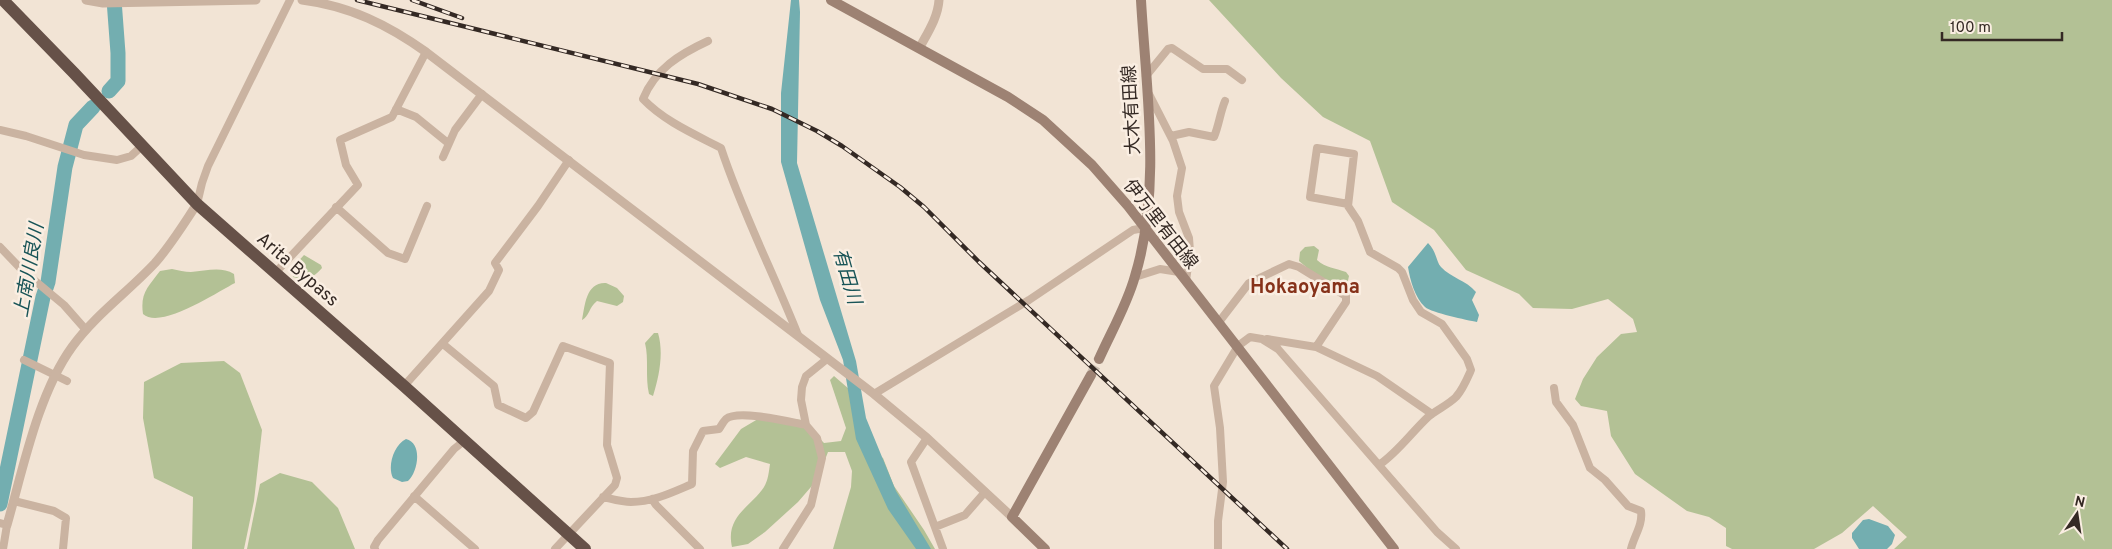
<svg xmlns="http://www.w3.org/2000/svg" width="2112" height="549" viewBox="0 0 2112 549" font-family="Overpass,'Noto Sans JP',sans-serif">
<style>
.green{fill:#b3c195}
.water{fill:#73aeb0}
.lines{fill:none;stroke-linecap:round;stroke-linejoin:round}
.river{stroke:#73aeb0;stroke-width:15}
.secondary-tunnel{stroke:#ccbfb2;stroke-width:10;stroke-dasharray:10 5;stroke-linecap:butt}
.minor{stroke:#cab3a1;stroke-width:8}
.tertiary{stroke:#cab3a1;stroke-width:9}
.secondary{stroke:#9d8273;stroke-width:10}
.trunk{stroke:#665148;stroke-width:12}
.rail-casing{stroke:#342924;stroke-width:4.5}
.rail{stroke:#faeee2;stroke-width:2.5;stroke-dasharray:8;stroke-linecap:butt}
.labels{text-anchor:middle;stroke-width:5;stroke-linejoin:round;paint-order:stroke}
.street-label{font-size:18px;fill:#342924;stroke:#faeee2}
.water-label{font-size:19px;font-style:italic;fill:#185457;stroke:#faeee2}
.quarter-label{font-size:20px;font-weight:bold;fill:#86321a;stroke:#faeee2}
</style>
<rect width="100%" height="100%" fill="#f2e4d5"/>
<path class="green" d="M 1209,0 L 2112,0 L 2112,549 L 1894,549 L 1907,537 L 1873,506 L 1842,533 L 1814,549 L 1732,549 L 1726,546 L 1726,528 L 1709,517 L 1687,511 L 1635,474 L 1611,436 L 1607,411 L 1581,406 L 1575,399 L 1583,379 L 1597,357 L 1621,334 L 1637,332 L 1633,319 L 1608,299 L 1572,309 L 1533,308 L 1519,294 L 1466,270 L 1434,230 L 1392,202 L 1370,141 L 1323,117 L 1281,78 Z
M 1314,246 L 1319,250 L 1317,260 C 1326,268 1335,268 1346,272 L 1349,276 L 1347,285 L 1342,288 L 1312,272 L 1299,261 L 1300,252 L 1305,247 Z
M 304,255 L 321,265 L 322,268 C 313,278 307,281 293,277 L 292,268 Z
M 172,269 C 178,270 185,272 191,272 C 206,271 221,266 234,274 L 235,283 C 217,292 161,330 143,314 C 140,293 148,287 160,271 Z
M 606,283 L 617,288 L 624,296 L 623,302 L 617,306 L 597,301 C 589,307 589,317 582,320 C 585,305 586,282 606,283 Z
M 654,333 L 658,333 C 664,353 659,377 653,396 L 649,394 C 645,377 649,359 645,343 Z
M 224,361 L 240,373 L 262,430 L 254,501 L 244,549 L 192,549 L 193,497 L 154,478 L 143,418 L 144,382 L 181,363 Z
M 834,376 L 849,389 L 867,448 L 883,458 L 894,486 L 924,530 L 935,549 L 833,549 L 851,487 L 852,471 L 845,452 L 828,452 L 817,480 L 798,502 L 765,532 L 748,544 L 732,547 C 725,516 751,507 764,487 C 768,481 769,471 770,464 L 746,457 L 720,468 L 715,464 L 741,429 L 763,416 L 802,420 L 824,443 L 841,441 L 846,428 L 830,380 Z
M 280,473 L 312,482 L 338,508 L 355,549 L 247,549 L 260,484 Z"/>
<path class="water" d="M 791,0 L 799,0 L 800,12 L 797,163 L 856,361 L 866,418 L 896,491 L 931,549 L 916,549 L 888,509 L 856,439 L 843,360 L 820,300 L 781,162 L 781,93 Z
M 1428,243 C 1437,252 1436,262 1441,267 C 1451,278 1466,280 1476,292 L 1472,300 L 1479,315 L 1477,322 C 1467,320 1432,313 1425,307 C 1415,298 1410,280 1408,267 Z
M 406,439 C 423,443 418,472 408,481 L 402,482 L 393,478 C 387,466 394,445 406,439 Z
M 1869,519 L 1888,526 L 1895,535 L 1892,544 L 1887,549 L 1859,549 L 1852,538 L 1852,533 L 1863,520 Z"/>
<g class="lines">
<path class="river" d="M 109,91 L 118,81 L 118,53 L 114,0
M 0,504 L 43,297 L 48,282 L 65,167 L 76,125 L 93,107"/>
<path class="secondary-tunnel" d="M 1091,375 L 1099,359"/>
<path class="minor" d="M 708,41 C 680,54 655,69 643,99 C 664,121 694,134 721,148 C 742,212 773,272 798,335
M 1146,76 L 1168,49 L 1172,48 L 1203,69 L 1227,69 L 1242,80
M 1149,94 L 1173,141 L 1182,168 L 1177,196 L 1179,212 L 1189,238 L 1190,251 L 1186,281
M 396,109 L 416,117 L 448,143
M 0,130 L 26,136 L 84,155 L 117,160 L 131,156 L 143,145
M 1171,136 L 1189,132 L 1214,137 C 1219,125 1220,113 1225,101
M 443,157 L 455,130 L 482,94
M 197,204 L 202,183 L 208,166 L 290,0
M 1348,204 L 1310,197 L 1317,148 L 1354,154 L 1348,206 L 1358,221 L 1370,252 L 1398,268 L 1402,272 L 1413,300 L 1421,312 L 1442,324 L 1467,359 L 1471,370 C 1467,379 1463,389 1456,397 C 1448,405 1436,410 1428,417 C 1411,433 1398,452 1379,465
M 336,207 L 388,253 L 405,259 L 427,206
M 0,247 L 22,270 L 64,305 L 86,330
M 276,272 L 358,185 L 346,165 L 340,140 L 392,117 L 426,52
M 1135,277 L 1160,269 L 1179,272
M 1219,322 L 1249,283 L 1289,264 L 1299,267 L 1346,296 L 1346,302 L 1316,347
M 1267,339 L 1316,347 L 1377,376 L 1432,414
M 443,344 L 494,386 L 498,405 L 526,418 L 533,412 L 563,346 L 610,363 L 607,445 L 617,478 L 615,485 L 555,549
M 24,360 L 67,381
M 404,386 L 489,291 L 499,270 L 495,263 L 538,206 L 569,160
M 1554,388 L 1556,402 L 1573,425 L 1590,468 L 1605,480 L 1628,506 L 1641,511 C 1643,525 1634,536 1631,549
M 874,394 L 1029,300 L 1133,230 L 1144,228
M 927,438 L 911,462 L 943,549
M 414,496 L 475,549
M 603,497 C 612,499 622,502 631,502 C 653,502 673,492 692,484 L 693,451 L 703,431 L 719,429 C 721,426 723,422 726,419 C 738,409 790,422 806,425
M 652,499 L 656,505 L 700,549
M 14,501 L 54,511 L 66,518 L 63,549
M 0,523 L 7,525 L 3,549
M 935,527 L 965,515 L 985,492
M 375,549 L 374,547 L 378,540 L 454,449 L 464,441
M 783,549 L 811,505 L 822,458 L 817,438 L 806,425 L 801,400 L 802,387 L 806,376 L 827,359
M 1218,549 L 1218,521 L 1223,482 L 1220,428 L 1214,386 L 1238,346 L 1250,337 L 1262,339 L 1278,349 L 1437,532 L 1456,549"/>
<path class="tertiary" d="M 86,0 L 103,3 L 256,0
M 302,0 C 350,6 388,25 426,52 L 874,394 L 927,438 L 1012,517
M 920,47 C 928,32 938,17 939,0
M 7,525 C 23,469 38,394 72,347 C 95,315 128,292 155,263 C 171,245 183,225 197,204"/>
<path class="secondary" d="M 831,0 L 1008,97 L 1043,120 L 1092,165 L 1128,206 L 1394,549
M 1099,359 C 1111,332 1127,305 1135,276 C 1162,188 1146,90 1141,0
M 1045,549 L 1012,517 L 1091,375"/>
<path class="trunk" d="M 3,0 L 74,73 L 197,204 L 404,386 L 585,549"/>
<g class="rail-casing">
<path id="rail" d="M 357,0 L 698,84 L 772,109 L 817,131 L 842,146 L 900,187 L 924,207 L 979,262 L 1287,549
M 412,0 L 462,18"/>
</g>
<use href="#rail" class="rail"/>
</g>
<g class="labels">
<g class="street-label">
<text transform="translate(1131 110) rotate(-93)" y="6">大木有田線</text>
<text transform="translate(1161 224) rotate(52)" y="6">伊万里有田線</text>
<text transform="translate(298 269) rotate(41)" y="6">Arita Bypass</text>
</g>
<g class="water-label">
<text transform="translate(28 270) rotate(-80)" y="7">上南川良川</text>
<text transform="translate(848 276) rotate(74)" y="7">有田川</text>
</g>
<g class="quarter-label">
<text x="1305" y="293">Hokaoyama</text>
</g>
</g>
<g transform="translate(2077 514) rotate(13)" stroke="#faeee2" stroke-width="4" paint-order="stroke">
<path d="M0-4L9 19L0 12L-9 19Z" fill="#342924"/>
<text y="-8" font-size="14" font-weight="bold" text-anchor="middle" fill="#342924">N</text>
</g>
<path d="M1942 32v8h120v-8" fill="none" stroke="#342924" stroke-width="2.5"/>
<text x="1950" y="32" font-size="15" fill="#342924" stroke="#faeee2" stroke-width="4" paint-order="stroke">100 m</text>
</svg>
